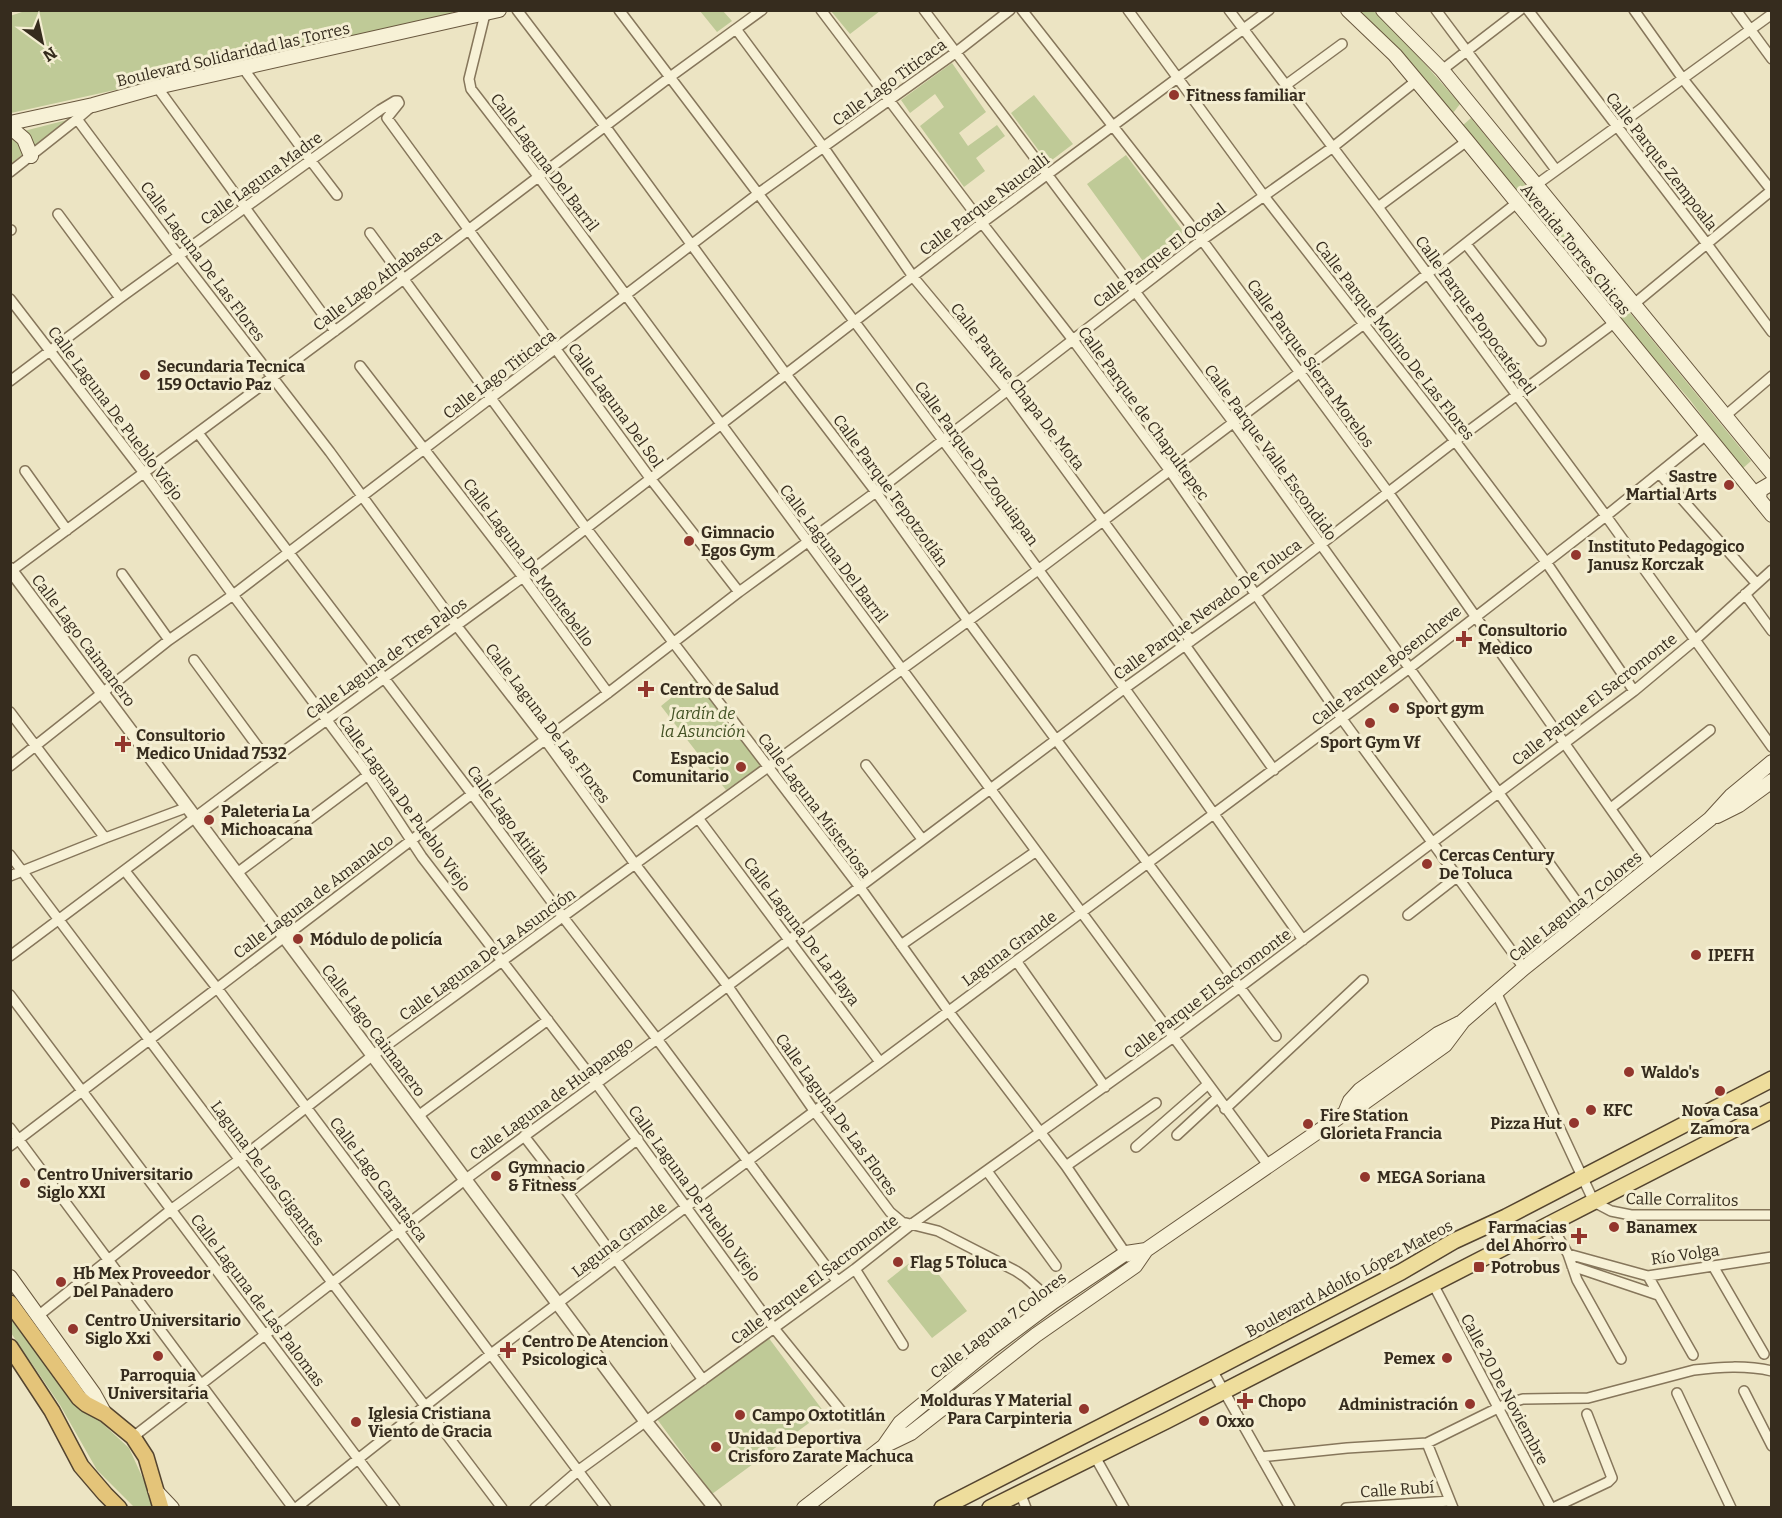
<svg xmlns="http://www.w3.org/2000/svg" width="1782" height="1518" viewBox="0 0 1782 1518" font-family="Bitter,serif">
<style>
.green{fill:#bfca97}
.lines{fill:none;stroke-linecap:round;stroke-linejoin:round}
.minor-casing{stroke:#86765b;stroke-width:12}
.tertiary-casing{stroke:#86765b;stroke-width:15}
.secondary-casing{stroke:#68573e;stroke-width:16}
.primary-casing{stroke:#54442f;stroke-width:18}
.trunk-casing{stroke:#54442f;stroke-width:18}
.minor{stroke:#f7f1d6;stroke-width:9}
.tertiary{stroke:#f7f1d6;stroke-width:12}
.secondary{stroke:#f7f1d6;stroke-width:14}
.primary{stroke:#eedd9c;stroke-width:15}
.trunk{stroke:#e4c479;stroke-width:15}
.poi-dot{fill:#93362d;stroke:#f4eed2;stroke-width:2}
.labels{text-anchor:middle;stroke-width:6;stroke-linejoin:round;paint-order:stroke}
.street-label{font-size:16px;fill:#362c1e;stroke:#f4eed2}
.poi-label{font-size:16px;font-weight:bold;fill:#362c1e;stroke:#f4eed2;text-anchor:start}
.park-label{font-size:16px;font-style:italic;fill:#435225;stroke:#f4eed2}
</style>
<rect width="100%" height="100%" fill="#ece4c3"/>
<path class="green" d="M 28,10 L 453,11 L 450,16 L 11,113 L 10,16 Z
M 700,11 L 723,11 L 732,21 L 717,32 Z
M 831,11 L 880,11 L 850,34 Z
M 1353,11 L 1373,11 L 1389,23 L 1460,104 L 1453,113 L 1381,35 Z
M 952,63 L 986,112 L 959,133 L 968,146 L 997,125 L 1005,136 L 976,158 L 985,171 L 964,187 L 920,126 L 944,107 L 935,94 L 910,113 L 901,100 Z
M 1034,95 L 1073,144 L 1048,163 L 1011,113 Z
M 1471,118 L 1751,461 L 1742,469 L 1690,400 L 1611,309 L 1462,126 Z
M 67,120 L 35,146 L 24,131 Z
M 16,134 L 25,152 L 11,164 L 10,136 Z
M 1126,155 L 1189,239 L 1148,268 L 1087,184 Z
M 698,676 L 745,738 L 760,766 L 726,790 L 661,706 Z
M 922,1253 L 967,1311 L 932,1338 L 887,1281 Z
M 10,1311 L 77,1400 L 129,1448 L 156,1507 L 134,1507 L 97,1470 L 60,1405 L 11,1333 Z
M 768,1337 L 824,1412 L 712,1494 L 657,1419 Z"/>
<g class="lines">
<g class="minor-casing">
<path id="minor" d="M 517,10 L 605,126 L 785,373 L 876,492 L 968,621 L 1276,1036
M 619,10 C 790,235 960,460 1125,689 C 1185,772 1243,856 1303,940
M 821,10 L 982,223 L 1073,340 L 1170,471 L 1342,719 L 1524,968
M 924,10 L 1233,422 L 1587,916
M 1022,10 L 1202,240 L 1388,492 L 1650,865
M 1128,10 L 1264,196 L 1455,441 L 1546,562 L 1634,691
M 1229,10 L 1378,207 L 1606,516 L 1772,747
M 1436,10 L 1556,170
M 1528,10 L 1707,244 L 1772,332
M 1634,10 L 1683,79 L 1772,191
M 1736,10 L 1772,59
M 485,14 L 469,79 L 471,89 L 538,176 L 1268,1165
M 736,29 L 824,148 L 914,278 L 1008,391 L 1191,641
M 243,68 L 311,161 L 337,195
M 1442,70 L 1520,10
M 1286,85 L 1342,44
M 157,87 L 335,331
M 91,107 L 77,119 L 179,256 L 330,452 L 456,625 L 546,741 L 635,864 L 727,985 L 815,1112 L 890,1212 L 902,1222 L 938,1231 L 1016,1271 L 1025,1277 L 1053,1302
M 10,172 L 77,119
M 1536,185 L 1772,14
M 1378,207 L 1467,141
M 58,214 L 120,298
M 10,230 L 11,230
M 370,233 L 586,528 L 859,886 L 949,1012 L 1066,1166 L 1128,1257
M 1466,244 L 1541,341
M 10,299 L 144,473 L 233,595 L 368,775 L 422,857 L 596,1083 L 773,1327 L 842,1412
M 1634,304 L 1772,190
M 360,366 L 523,577 L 608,693
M 10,381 L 120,298 L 380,110 L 395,101 L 398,101 L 399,103 L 387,118 L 650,478 L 739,592
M 1725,416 L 1772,376
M 198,433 L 472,794 L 563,917 L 657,1039 L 837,1281
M 25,471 L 67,530
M 1660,474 L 1756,583
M 10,572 L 351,319 L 670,77 L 762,10
M 122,574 L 169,640
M 1745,594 L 1772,631
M 1185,645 L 1274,770
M 194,660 L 269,762
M 10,712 L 105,838
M 866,765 L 922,839
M 10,766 L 169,640 L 233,595 L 759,193 L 955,53 L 1010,10
M 1611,808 L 1710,730
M 698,818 L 880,1062
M 10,855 L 502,1508
M 125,871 L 217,988 L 606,1508
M 237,873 L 368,775
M 10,876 L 105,838 L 188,807
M 1408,915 L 1458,876
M 901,945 L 1035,852
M 10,956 L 269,762 L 523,577 L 982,223 L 1269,10
M 1017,962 L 1105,1087
M 1496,992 L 1594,1202 L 1611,1211 L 1631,1215 L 1772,1215
M 10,995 L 395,1508
M 1225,1109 L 1363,980
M 418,1116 L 548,1020
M 10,1128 L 293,1508
M 1177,1135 L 1217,1098
M 524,1136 L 568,1193 L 703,1380
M 10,1146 L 472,794 L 608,693 L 739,592 L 876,492 L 1202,240 L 1333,147 L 1416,81
M 1136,1147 L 1207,1085
M 1066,1166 L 1156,1103
M 987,1171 L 1056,1266
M 568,1193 L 638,1139
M 1551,1225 L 1568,1254 L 1577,1280 L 1621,1359
M 1568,1254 L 1648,1276 L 1772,1257
M 1572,1266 L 1658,1295
M 1713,1266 L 1764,1354
M 855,1269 L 903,1345
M 1648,1276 L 1693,1355
M 1433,1284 L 1551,1508
M 38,1316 L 172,1209 L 239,1160 L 372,1056 L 1038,570 L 1364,324 L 1518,202
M 1212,1370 L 1290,1508
M 1744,1391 L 1772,1446
M 1677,1393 L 1731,1508
M 133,1437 L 466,1179 L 657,1039 L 1125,688 L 1255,595 L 1455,441 L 1614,323
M 1427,1443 L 1453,1508
M 1094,1455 L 1124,1508
M 1261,1457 L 1347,1448 L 1427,1443 L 1506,1404 L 1523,1399 L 1588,1398 L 1694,1370 C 1720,1367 1745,1365 1772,1371
M 1020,1492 L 1026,1508
M 296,1508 L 491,1354 L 616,1259 L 1411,667 L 1606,516 L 1706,435
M 535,1508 L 579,1470 L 855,1269 L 912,1224 L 1172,1038 L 1634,691 L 1695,640 L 1772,570
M 1346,1508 L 1450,1501
M 1553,1508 L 1608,1482 L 1612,1478 L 1587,1414"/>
</g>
<g class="tertiary-casing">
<path id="tertiary" d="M 10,569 L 646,1422 L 715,1508"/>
</g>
<g class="secondary-casing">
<path id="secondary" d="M 1348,10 L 1395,55 L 1467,141 L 1772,515
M 1383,10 L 1442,70 L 1772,473
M 10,123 L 93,105 L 157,87 L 499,10
M 10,127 L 24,139 L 31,156
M 1759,499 L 1760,490 L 1772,483
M 1717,816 L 1739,805 L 1772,781
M 1345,1113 L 1350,1101 L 1360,1090 L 1438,1034 L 1460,1023
M 10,1277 L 94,1394 L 105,1414
M 884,1446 L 900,1423 L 990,1349 L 1053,1302 L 1126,1253 L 1146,1250
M 155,1490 L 172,1508
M 804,1508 L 884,1446 L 911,1433 L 1036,1335 L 1135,1266 L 1146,1250 L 1345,1113 L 1358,1107 L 1445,1045 L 1463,1021 L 1524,968 L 1710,819 L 1731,796 L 1772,762"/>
</g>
<g class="primary-casing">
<path id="primary" d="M 942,1508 L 1212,1370 L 1401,1272 L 1454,1241 L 1506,1217 L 1772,1079
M 990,1508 L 1166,1421 L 1772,1110"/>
</g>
<g class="trunk-casing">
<path id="trunk" d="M 10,1303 L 79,1398 L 86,1404 L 105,1414 L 133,1437 L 146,1457 L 161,1508
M 10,1347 L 52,1411 L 81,1466 L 105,1494 L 119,1508"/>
</g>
<use href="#minor" class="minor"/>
<use href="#tertiary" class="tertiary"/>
<use href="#secondary" class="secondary"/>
<use href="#primary" class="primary"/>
<use href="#trunk" class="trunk"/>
</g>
<g class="poi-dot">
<circle cx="1174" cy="95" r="6"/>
<circle cx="145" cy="375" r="6"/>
<circle cx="1729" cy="485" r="6"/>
<circle cx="689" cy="541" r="6"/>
<circle cx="1576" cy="555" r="6"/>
<path d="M1461 630h6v6h6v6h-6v6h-6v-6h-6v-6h6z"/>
<path d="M643 680h6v6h6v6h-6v6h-6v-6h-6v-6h6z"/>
<circle cx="1394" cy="708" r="6"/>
<circle cx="1370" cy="723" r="6"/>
<path d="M120 735h6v6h6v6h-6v6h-6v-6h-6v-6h6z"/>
<circle cx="741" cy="767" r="6"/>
<circle cx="209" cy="820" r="6"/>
<circle cx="1427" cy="864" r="6"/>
<circle cx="298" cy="939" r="6"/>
<circle cx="1696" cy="955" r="6"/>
<circle cx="1629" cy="1072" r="6"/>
<circle cx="1720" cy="1091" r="6"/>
<circle cx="1591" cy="1110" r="6"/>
<circle cx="1574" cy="1123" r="6"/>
<circle cx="1308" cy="1124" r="6"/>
<circle cx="496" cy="1176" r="6"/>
<circle cx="1365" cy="1177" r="6"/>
<circle cx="25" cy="1183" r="6"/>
<circle cx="1614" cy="1227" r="6"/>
<path d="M1576 1227h6v6h6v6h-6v6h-6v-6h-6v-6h6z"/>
<circle cx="898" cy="1262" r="6"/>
<rect x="1473" y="1261" width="12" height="12" rx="3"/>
<circle cx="61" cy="1282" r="6"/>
<circle cx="73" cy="1329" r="6"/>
<path d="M505 1341h6v6h6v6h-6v6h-6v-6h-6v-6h6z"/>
<circle cx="158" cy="1356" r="6"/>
<circle cx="1447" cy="1358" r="6"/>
<path d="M1242 1392h6v6h6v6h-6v6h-6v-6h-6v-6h6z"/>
<circle cx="1470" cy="1404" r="6"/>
<circle cx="1084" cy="1409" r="6"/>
<circle cx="740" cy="1415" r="6"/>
<circle cx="1204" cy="1421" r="6"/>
<circle cx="356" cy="1422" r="6"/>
<circle cx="716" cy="1447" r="6"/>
</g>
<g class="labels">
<g class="street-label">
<text transform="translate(233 54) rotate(-13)" y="6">Boulevard Solidaridad las Torres</text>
<text transform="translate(889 82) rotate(-36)" y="6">Calle Lago Titicaca</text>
<text transform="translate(1662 161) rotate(52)" y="6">Calle Parque Zempoala</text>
<text transform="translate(545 162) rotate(53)" y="6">Calle Laguna Del Barril</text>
<text transform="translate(261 178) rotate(-36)" y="6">Calle Laguna Madre</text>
<text transform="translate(984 204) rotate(-37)" y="6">Calle Parque Naucalli</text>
<text transform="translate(1576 249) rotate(51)" y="6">Avenida Torres Chicas</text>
<text transform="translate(1159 255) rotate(-37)" y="6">Calle Parque El Ocotal</text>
<text transform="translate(203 261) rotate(53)" y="6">Calle Laguna De Las Flores</text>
<text transform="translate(377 280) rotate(-37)" y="6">Calle Lago Athabasca</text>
<text transform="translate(1476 315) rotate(54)" y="6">Calle Parque Popocatépetl</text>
<text transform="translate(1395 340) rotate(52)" y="6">Calle Parque Molino De Las Flores</text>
<text transform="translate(1311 363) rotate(54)" y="6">Calle Parque Sierra Morelos</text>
<text transform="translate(499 374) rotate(-37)" y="6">Calle Lago Titicaca</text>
<text transform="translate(1018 386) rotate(52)" y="6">Calle Parque Chapa De Mota</text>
<text transform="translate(616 405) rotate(54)" y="6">Calle Laguna Del Sol</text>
<text transform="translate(116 413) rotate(53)" y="6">Calle Laguna De Pueblo Viejo</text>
<text transform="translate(1144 413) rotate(54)" y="6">Calle Parque de Chapultepec</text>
<text transform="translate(1271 452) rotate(54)" y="6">Calle Parque Valle Escondido</text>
<text transform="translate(977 463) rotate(54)" y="6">Calle Parque De Zoquiapan</text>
<text transform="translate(891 490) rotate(54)" y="6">Calle Parque Tepotzotlán</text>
<text transform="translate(834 553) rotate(53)" y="6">Calle Laguna Del Barril</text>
<text transform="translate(529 562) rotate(53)" y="6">Calle Laguna De Montebello</text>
<text transform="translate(1207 609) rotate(-36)" y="6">Calle Parque Nevado De Toluca</text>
<text transform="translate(84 640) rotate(53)" y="6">Calle Lago Caimanero</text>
<text transform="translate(386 658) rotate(-36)" y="6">Calle Laguna de Tres Palos</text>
<text transform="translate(1386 665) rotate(-38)" y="6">Calle Parque Bosencheve</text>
<text transform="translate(1594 699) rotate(-38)" y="6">Calle Parque El Sacromonte</text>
<text transform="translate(548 723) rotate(53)" y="6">Calle Laguna De Las Flores</text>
<text transform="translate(405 803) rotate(54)" y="6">Calle Laguna De Pueblo Viejo</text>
<text transform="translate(815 805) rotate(53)" y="6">Calle Laguna Misteriosa</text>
<text transform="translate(509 819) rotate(54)" y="6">Calle Lago Atitlán</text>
<text transform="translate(313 896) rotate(-37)" y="6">Calle Laguna de Amanalco</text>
<text transform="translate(1575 906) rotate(-39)" y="6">Calle Laguna 7 Colores</text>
<text transform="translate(802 931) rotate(53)" y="6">Calle Laguna De La Playa</text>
<text transform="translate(1009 948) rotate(-37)" y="6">Laguna Grande</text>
<text transform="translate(487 954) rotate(-36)" y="6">Calle Laguna De La Asunción</text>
<text transform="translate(1207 993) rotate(-37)" y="6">Calle Parque El Sacromonte</text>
<text transform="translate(374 1030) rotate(53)" y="6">Calle Lago Caimanero</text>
<text transform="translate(551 1098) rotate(-36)" y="6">Calle Laguna de Huapango</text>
<text transform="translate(837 1114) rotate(54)" y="6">Calle Laguna De Las Flores</text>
<text transform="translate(268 1173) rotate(53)" y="6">Laguna De Los Gigantes</text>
<text transform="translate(379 1179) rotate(53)" y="6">Calle Lago Caratasca</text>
<text transform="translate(695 1193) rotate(54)" y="6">Calle Laguna De Pueblo Viejo</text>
<text transform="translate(1682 1199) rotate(1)" y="6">Calle Corralitos</text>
<text transform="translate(619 1239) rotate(-37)" y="6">Laguna Grande</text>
<text transform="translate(1685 1254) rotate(-8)" y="6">Río Volga</text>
<text transform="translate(1349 1278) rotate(-28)" y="6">Boulevard Adolfo López Mateos</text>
<text transform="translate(814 1279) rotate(-37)" y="6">Calle Parque El Sacromonte</text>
<text transform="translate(258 1300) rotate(53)" y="6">Calle Laguna de Las Palomas</text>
<text transform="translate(998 1325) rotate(-37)" y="6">Calle Laguna 7 Colores</text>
<text transform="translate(1505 1389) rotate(62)" y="6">Calle 20 De Noviembre</text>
<text transform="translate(1397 1489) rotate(-4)" y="6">Calle Rubí</text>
</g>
<g class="poi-label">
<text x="1186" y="101">Fitness familiar</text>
<text x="157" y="372">Secundaria Tecnica<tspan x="157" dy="18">159 Octavio Paz</tspan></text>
<text x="1717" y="482" text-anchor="end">Sastre<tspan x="1717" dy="18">Martial Arts</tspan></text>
<text x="701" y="538">Gimnacio<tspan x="701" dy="18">Egos Gym</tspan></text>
<text x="1588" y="552">Instituto Pedagogico<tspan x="1588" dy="18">Janusz Korczak</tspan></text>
<text x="1478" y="636">Consultorio<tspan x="1478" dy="18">Medico</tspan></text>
<text x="660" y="695">Centro de Salud</text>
<text x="1406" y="714">Sport gym</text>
<text x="136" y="741">Consultorio<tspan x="136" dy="18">Medico Unidad 7532</tspan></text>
<text x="1370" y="748" text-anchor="middle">Sport Gym Vf</text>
<text x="729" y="764" text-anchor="end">Espacio<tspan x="729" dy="18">Comunitario</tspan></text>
<text x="221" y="817">Paleteria La<tspan x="221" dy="18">Michoacana</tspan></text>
<text x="1439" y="861">Cercas Century<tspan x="1439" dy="18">De Toluca</tspan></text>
<text x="310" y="945">Módulo de policía</text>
<text x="1708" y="961">IPEFH</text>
<text x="1641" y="1078">Waldo's</text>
<text x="1603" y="1116">KFC</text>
<text x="1720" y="1116" text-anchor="middle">Nova Casa<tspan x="1720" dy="18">Zamora</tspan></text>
<text x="1320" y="1121">Fire Station<tspan x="1320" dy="18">Glorieta Francia</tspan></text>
<text x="1562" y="1129" text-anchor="end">Pizza Hut</text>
<text x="508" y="1173">Gymnacio<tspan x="508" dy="18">&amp; Fitness</tspan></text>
<text x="37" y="1180">Centro Universitario<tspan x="37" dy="18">Siglo XXI</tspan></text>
<text x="1377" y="1183">MEGA Soriana</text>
<text x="1567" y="1233" text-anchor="end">Farmacias<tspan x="1567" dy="18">del Ahorro</tspan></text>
<text x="1626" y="1233">Banamex</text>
<text x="910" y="1268">Flag 5 Toluca</text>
<text x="1491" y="1273">Potrobus</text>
<text x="73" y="1279">Hb Mex Proveedor<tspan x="73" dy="18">Del Panadero</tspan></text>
<text x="85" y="1326">Centro Universitario<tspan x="85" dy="18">Siglo Xxi</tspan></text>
<text x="522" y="1347">Centro De Atencion<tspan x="522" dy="18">Psicologica</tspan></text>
<text x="1435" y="1364" text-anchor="end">Pemex</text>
<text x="158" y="1381" text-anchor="middle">Parroquia<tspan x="158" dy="18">Universitaria</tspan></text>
<text x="1072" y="1406" text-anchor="end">Molduras Y Material<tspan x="1072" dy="18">Para Carpinteria</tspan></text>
<text x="1258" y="1407">Chopo</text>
<text x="1458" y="1410" text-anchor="end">Administración</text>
<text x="368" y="1419">Iglesia Cristiana<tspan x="368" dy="18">Viento de Gracia</tspan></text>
<text x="752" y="1421">Campo Oxtotitlán</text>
<text x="1216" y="1427">Oxxo</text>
<text x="728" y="1444">Unidad Deportiva<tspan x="728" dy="18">Crisforo Zarate Machuca</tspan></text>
</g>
<g class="park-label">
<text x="703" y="719">Jardín de<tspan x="703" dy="18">la Asunción</tspan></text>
</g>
</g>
<rect width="1782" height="1518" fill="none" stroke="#362c1e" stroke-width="24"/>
<g transform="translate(42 42) rotate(147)" stroke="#f4eed2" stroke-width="4.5" paint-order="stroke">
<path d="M0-4.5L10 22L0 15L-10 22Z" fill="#362c1e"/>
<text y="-9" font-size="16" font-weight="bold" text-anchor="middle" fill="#362c1e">N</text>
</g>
</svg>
